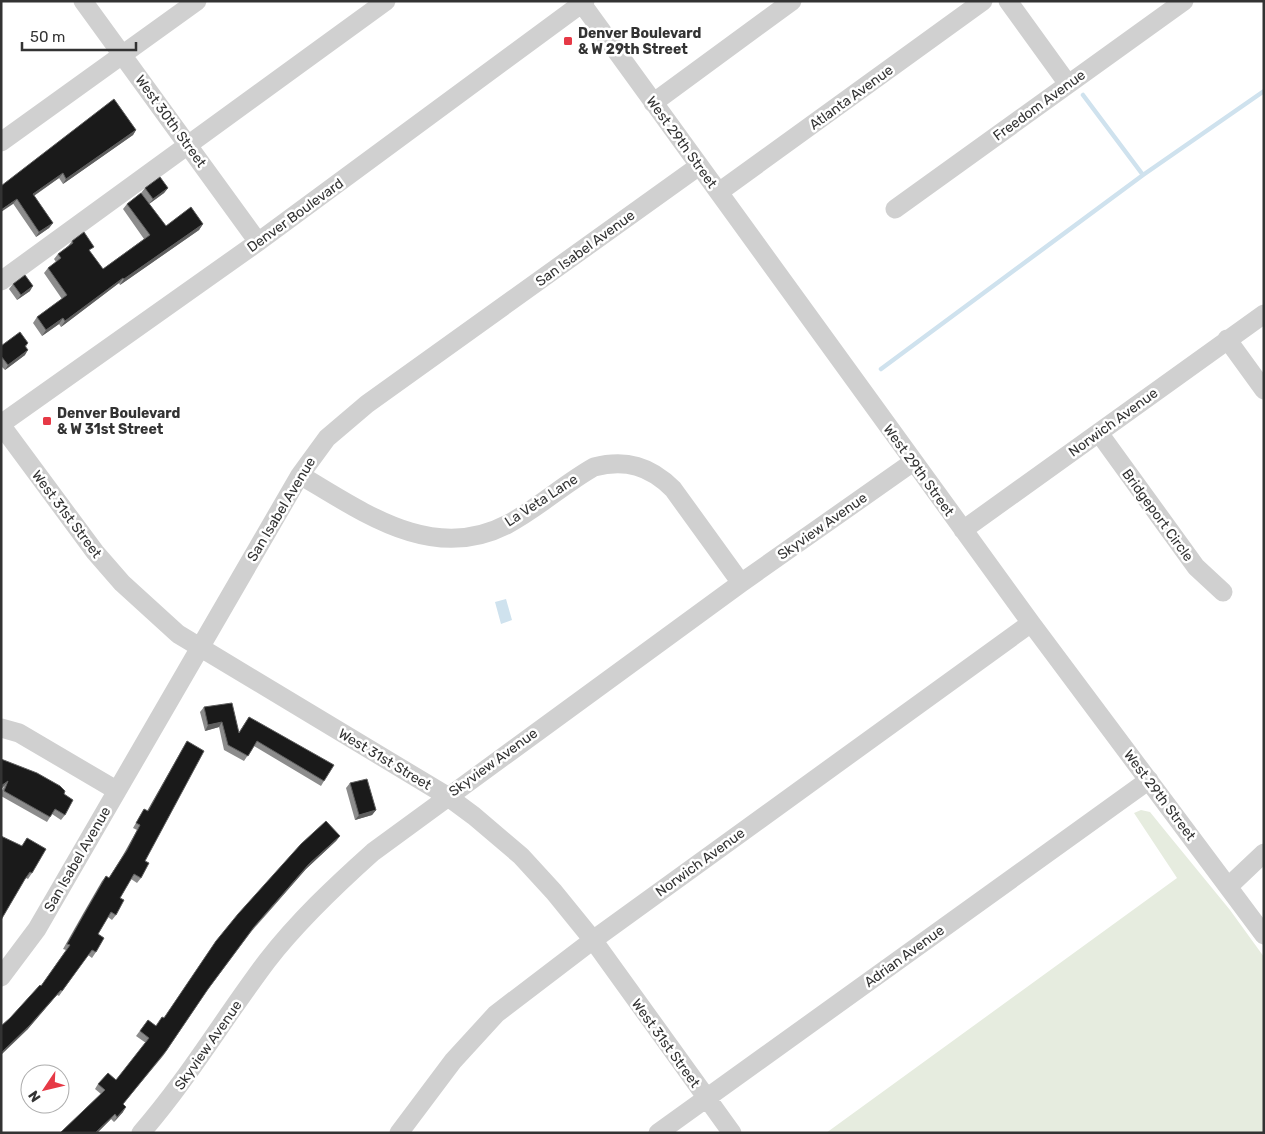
<svg xmlns="http://www.w3.org/2000/svg" width="1265" height="1134" viewBox="0 0 1265 1134" font-family="Rubik,sans-serif">
<style>
.green{fill:#e6ecdf}
.water{fill:#cfe2ee}
.lines{fill:none;stroke-linecap:round;stroke-linejoin:round}
.stream{stroke:#cfe2ee;stroke-width:4.5}
.minor{stroke:#d0d0d0;stroke-width:19}
.wall{fill:#8c8c8c}
.shaded-wall{fill:#5f5f5f}
.building{fill:#1a1a1a;stroke:#5f5f5f}
.poi-dot{fill:#e63946;stroke:#fff;stroke-width:2}
.labels{text-anchor:middle;stroke-width:5;stroke-linejoin:round;paint-order:stroke}
.poi-label{font-size:14px;font-weight:bold;fill:#333;stroke:#fff;text-anchor:start}
.street-label{font-size:14px;fill:#333;stroke:#fff}
</style>
<rect width="100%" height="100%" fill="#fff"/>
<path class="green" d="M 1141,810 L 1150,812 L 1167,833 L 1230,910 L 1264,957 L 1264,1133 L 826,1133 L 1177,878 L 1134,813 Z"/>
<path class="water" d="M 506,599 L 512,620 L 501,624 L 495,602 Z"/>
<g class="lines">
<path class="stream" d="M 1083,95 L 1143,175
M 881,369 L 1143,175 L 1264,91"/>
<path class="minor" d="M 83,1 L 258,242
M 580,1 L 1031,623 L 1264,935
M 1008,1 L 1068,84
M 653,103 L 792,1
M 1,142 L 197,1
M 719,192 L 983,1
M 895,209 L 1184,1
M 1,281 L 386,1
M 1227,339 L 1264,390
M 1,424 L 258,242 L 585,1
M 1,425 L 95,552 L 122,583 L 178,634 L 447,796 L 474,816 L 521,856 L 554,892 L 593,940 L 732,1133
M 1099,433 L 1196,567 L 1223,592
M 300,475 C 363,512 433,564 508,524 C 538,508 564,484 594,467 C 626,459 650,466 673,489 L 741,583
M 963,530 L 1264,314
M 1,728 L 19,733 L 116,790
M 1229,886 L 1264,853
M 1,977 L 37,929 L 300,475 L 327,438 L 367,404 L 699,166
M 141,1133 C 188,1079 224,1018 267,961 C 298,921 335,886 373,852 L 741,583 L 913,462
M 399,1133 L 453,1061 L 496,1014 L 593,940 L 1031,623
M 658,1133 L 1149,780"/>
</g>
<path class="wall" d="M 136,130 L 133,135 L 63,184 L 59,178 L 34,196 L 53,223 L 49,228 L 36,237 L 1,186 Z
M 145,188 L 168,188 L 164,193 L 149,204 L 166,226 L 203,224 L 199,230 L 120,285 L 119,283 L 61,327 L 59,324 L 42,336 L 33,323 L 37,317 L 62,299 L 44,273 L 48,268 L 56,262 L 54,259 L 58,254 L 68,246 L 72,241 L 90,252 L 103,269 L 144,239 L 123,209 L 127,204 L 141,193 Z
M 13,284 L 30,291 L 17,300 L 9,289 Z
M 28,343 L 26,347 L 25,355 L 5,370 L 1,366 L 1,346 Z
M 204,707 L 239,732 L 249,717 L 324,781 L 321,786 L 254,746 L 244,761 L 224,750 L 219,727 L 205,731 L 200,712 Z
M 187,741 L 145,861 L 141,878 L 137,883 L 131,879 L 120,898 L 116,915 L 112,920 L 108,917 L 98,934 L 96,952 L 92,958 L 88,955 L 59,996 L 57,995 L 27,1030 L 10,1018 L 41,986 L 66,950 L 63,949 L 84,912 L 102,881 L 106,876 L 109,878 L 123,855 L 137,830 L 133,828 L 144,809 L 147,811 Z
M 1,759 L 64,794 L 65,815 L 61,820 L 52,814 L 47,822 L 1,796 L 1,793 L 4,786 L 1,789 Z
M 350,783 L 376,810 L 372,815 L 355,820 L 346,788 Z
M 340,836 L 336,841 L 306,869 L 251,932 L 206,992 L 163,1056 L 123,1104 L 123,1112 L 114,1122 L 111,1119 L 97,1133 L 60,1133 L 101,1094 L 95,1089 L 98,1084 L 116,1080 L 146,1043 L 136,1036 L 148,1020 L 156,1026 L 164,1018 L 216,941 Z
M 27,838 L 32,873 L 28,879 L 26,878 L 22,846 Z"/>
<path class="shaded-wall" d="M 136,130 L 133,135 L 63,184 L 66,179 Z
M 63,173 L 59,178 L 29,199 L 33,194 Z
M 168,188 L 164,193 L 149,204 L 153,199 Z
M 17,199 L 13,204 L 1,212 L 1,210 Z
M 53,223 L 49,228 L 36,237 L 39,232 Z
M 203,224 L 199,230 L 120,285 L 124,279 Z
M 123,278 L 119,283 L 61,327 L 65,321 Z
M 33,286 L 30,291 L 17,300 L 21,295 Z
M 63,318 L 59,324 L 42,336 L 46,330 Z
M 28,350 L 25,355 L 5,370 L 8,365 Z
M 222,722 L 219,727 L 205,731 L 208,725 Z
M 8,781 L 4,786 L 1,789 L 1,786 Z
M 376,810 L 372,815 L 355,820 L 359,815 Z
M 340,836 L 336,841 L 306,869 L 251,932 L 309,864 Z
M 61,990 L 27,1030 L 1,1055 L 1,1053 Z
M 126,1107 L 123,1112 L 114,1122 L 117,1117 Z
M 115,1114 L 111,1119 L 97,1133 L 95,1133 Z"/>
<path class="building" d="M 114,99 L 136,130 L 66,179 L 63,173 L 33,194 L 53,223 L 39,232 L 17,199 L 1,210 L 1,186 Z
M 160,177 L 168,188 L 153,199 L 145,188 Z
M 141,193 L 166,226 L 191,207 L 203,224 L 124,279 L 123,278 L 65,321 L 63,318 L 46,330 L 37,317 L 67,295 L 48,268 L 61,258 L 58,254 L 73,243 L 72,241 L 84,232 L 94,247 L 89,250 L 103,269 L 150,235 L 127,204 Z
M 25,275 L 33,286 L 21,295 L 13,284 Z
M 20,332 L 28,343 L 25,346 L 28,350 L 8,365 L 1,356 L 1,346 Z
M 232,703 L 239,733 L 249,717 L 334,765 L 324,781 L 257,741 L 248,756 L 228,745 L 222,722 L 208,725 L 204,707 Z
M 187,741 L 204,751 L 145,861 L 149,863 L 141,878 L 134,874 L 120,898 L 124,900 L 116,915 L 111,912 L 98,934 L 104,938 L 96,952 L 92,950 L 62,991 L 61,990 L 30,1025 L 1,1053 L 1,1026 L 10,1018 L 40,985 L 41,986 L 70,945 L 67,944 L 88,907 L 106,876 L 109,878 L 127,850 L 140,825 L 136,823 L 144,809 L 148,811 Z
M 1,759 L 37,773 L 60,786 L 65,791 L 64,794 L 73,800 L 65,815 L 55,809 L 50,817 L 4,791 L 8,781 L 1,786 Z
M 367,779 L 376,810 L 359,815 L 350,783 Z
M 326,821 L 340,836 L 309,864 L 254,927 L 208,989 L 166,1051 L 123,1104 L 126,1107 L 117,1117 L 115,1114 L 95,1133 L 60,1133 L 105,1090 L 98,1084 L 108,1073 L 116,1080 L 149,1038 L 140,1031 L 148,1020 L 156,1026 L 162,1017 L 164,1018 L 216,941 L 238,914 L 301,844 Z
M 1,836 L 22,846 L 27,838 L 46,849 L 32,873 L 30,872 L 25,879 L 1,920 Z"/>
<g class="poi-dot">
<rect x="563" y="36" width="10" height="10" rx="2.5"/>
<rect x="42" y="416" width="10" height="10" rx="2.5"/>
</g>
<g class="labels">
<g class="poi-label">
<text x="578" y="38">Denver Boulevard<tspan x="578" dy="16">&amp; W 29th Street</tspan></text>
<text x="57" y="418">Denver Boulevard<tspan x="57" dy="16">&amp; W 31st Street</tspan></text>
</g>
<g class="street-label">
<text transform="translate(851 97) rotate(-36)" y="5">Atlanta Avenue</text>
<text transform="translate(1039 105) rotate(-36)" y="5">Freedom Avenue</text>
<text transform="translate(171 121) rotate(54)" y="5">West 30th Street</text>
<text transform="translate(682 142) rotate(54)" y="5">West 29th Street</text>
<text transform="translate(295 215) rotate(-36)" y="5">Denver Boulevard</text>
<text transform="translate(585 248) rotate(-36)" y="5">San Isabel Avenue</text>
<text transform="translate(1113 422) rotate(-36)" y="5">Norwich Avenue</text>
<text transform="translate(919 470) rotate(54)" y="5">West 29th Street</text>
<text transform="translate(541 500) rotate(-33)" y="5">La Veta Lane</text>
<text transform="translate(281 509) rotate(-59)" y="5">San Isabel Avenue</text>
<text transform="translate(67 514) rotate(53)" y="5">West 31st Street</text>
<text transform="translate(1158 515) rotate(54)" y="5">Bridgeport Circle</text>
<text transform="translate(822 526) rotate(-35)" y="5">Skyview Avenue</text>
<text transform="translate(385 759) rotate(31)" y="5">West 31st Street</text>
<text transform="translate(493 762) rotate(-36)" y="5">Skyview Avenue</text>
<text transform="translate(1160 795) rotate(53)" y="5">West 29th Street</text>
<text transform="translate(77 859) rotate(-60)" y="5">San Isabel Avenue</text>
<text transform="translate(700 862) rotate(-36)" y="5">Norwich Avenue</text>
<text transform="translate(904 956) rotate(-36)" y="5">Adrian Avenue</text>
<text transform="translate(666 1043) rotate(54)" y="5">West 31st Street</text>
<text transform="translate(208 1045) rotate(-55)" y="5">Skyview Avenue</text>
</g>
</g>
<rect width="1265" height="1134" fill="none" stroke="#333333" stroke-width="5"/>
<g transform="translate(45 1089) rotate(235)"><circle r="24" fill="#ffffff" stroke="#adadad"/>
<path d="M0-4L9 19L0 12L-9 19Z" fill="#e63946"/>
<text y="-8" font-size="14" font-weight="bold" text-anchor="middle" fill="#333333">N</text>
</g>
<path d="M22 42v8h114v-8" fill="none" stroke="#333333" stroke-width="2.5"/>
<text x="30" y="42" font-size="15" fill="#333333" stroke="#ffffff" stroke-width="4" paint-order="stroke">50 m</text>
</svg>
